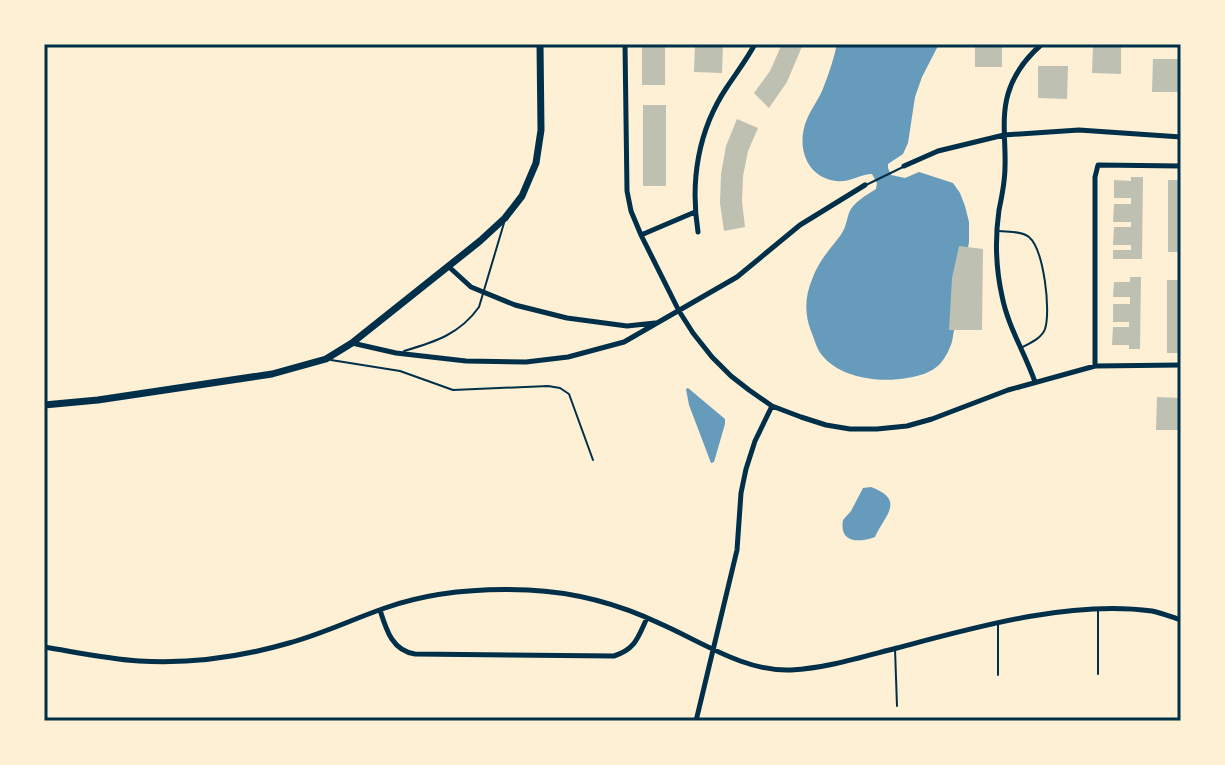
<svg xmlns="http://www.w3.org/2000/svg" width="1225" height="765" viewBox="0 0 1225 765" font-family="'Sofia Sans Condensed',sans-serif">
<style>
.water{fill:#669bbc}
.building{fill:#bec0b2}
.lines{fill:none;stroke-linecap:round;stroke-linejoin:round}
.service{stroke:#003049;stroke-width:2}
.minor{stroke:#003049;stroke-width:5}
.secondary{stroke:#003049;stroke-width:7}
.neatline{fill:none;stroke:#003049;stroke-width:3}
</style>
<rect width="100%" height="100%" fill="#fdf0d5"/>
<path class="water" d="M 837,44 L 939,44 L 922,77 L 915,97 L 908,143 L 903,154 L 888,164 L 888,168 L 891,175 L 905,178 L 919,172 L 953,183 L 960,193 L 965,206 L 969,222 L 969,242 L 952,342 C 949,350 946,357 940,364 C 931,373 919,376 907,378 C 879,383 839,378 821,354 C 816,347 814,338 811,331 C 804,313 805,295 813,277 C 819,261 830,249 840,236 C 846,228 846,222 849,213 C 853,202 867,195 876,189 L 877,183 L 872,174 C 860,174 849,183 836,181 C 805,177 796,145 807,119 C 812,107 820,98 824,86 C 829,73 834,58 837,44 Z
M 688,388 L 725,419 L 725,424 L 714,462 L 711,463 L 689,405 L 686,389 Z
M 871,487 C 906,500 885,515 875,537 C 858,543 839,543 843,520 L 851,511 L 863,488 Z"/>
<path class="building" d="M 642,44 L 665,44 L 665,85 L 642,85 Z
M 695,44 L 723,44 L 722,73 L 694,72 Z
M 782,44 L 803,44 L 787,82 L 769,108 L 754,93 L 770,71 Z
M 975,44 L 1002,44 L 1002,67 L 975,67 Z
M 1093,44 L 1121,44 L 1121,74 L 1092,73 Z
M 1153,59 L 1181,59 L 1181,92 L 1152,92 Z
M 1038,66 L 1068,66 L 1067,99 L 1038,98 Z
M 643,105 L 666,105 L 666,186 L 643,186 Z
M 737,119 L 758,128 L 748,151 L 743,176 L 742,202 L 745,227 L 724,231 L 720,203 L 721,174 L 726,146 Z
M 1131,177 L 1143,177 L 1142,259 L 1113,259 L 1113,250 L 1131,250 L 1131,245 L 1113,245 L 1114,227 L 1131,227 L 1131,222 L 1113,222 L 1114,204 L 1131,204 L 1131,198 L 1114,198 L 1114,180 L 1131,181 Z
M 1168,180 L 1181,180 L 1181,252 L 1168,252 Z
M 959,246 L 983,249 L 982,330 L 949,330 L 952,278 Z
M 1130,277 L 1141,277 L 1140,349 L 1129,349 L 1129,345 L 1112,345 L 1113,327 L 1129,327 L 1129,322 L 1113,322 L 1113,304 L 1130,304 L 1130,297 L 1113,297 L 1114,282 L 1130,282 Z
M 1167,280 L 1181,280 L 1181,353 L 1167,353 Z
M 1157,397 L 1181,398 L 1181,430 L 1156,430 Z"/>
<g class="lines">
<path class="service" d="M 866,185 L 903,167
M 999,231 C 1008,232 1022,231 1029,237 C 1044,250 1051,311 1045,329 C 1042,338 1030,343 1021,348
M 404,351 C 435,342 460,334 479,307 L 504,223
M 331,360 L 400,371 L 453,390 L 548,386 L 560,388 L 569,394 L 593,460
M 998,623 L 998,675
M 895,649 L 897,706
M 1098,674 L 1098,611"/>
<path class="minor" d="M 625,44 L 627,191 L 631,211 L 641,235 L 679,311 L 693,333 L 712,357 L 731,376 L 749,390 L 772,406 L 801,417 L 826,425 L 850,429 L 877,429 L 907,426 L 932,419 L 1008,390 L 1095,366 L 1181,365
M 904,166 L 938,151 L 1004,135 L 1079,130 L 1181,137
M 698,232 C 690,181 698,130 727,87 C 737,72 747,59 755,44
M 641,235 L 695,212
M 448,266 L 471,287 L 515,305 L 567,318 L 627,326 L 655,323
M 352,343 L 396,353 L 466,361 L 526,362 L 568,357 L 624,342 L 737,277 L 800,225 L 865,185
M 1095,366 L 1095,177 L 1098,165 L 1181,166
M 1035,382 C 1025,353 1008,327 1002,296 C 996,269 995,238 999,210 C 1002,196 1005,182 1005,167 C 1006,143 1001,118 1008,94 C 1014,73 1027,57 1042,44
M 380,610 C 386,629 392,651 415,654 L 614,656 C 636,649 638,637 647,618
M 44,647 C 75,652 108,659 139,661 C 189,664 241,657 289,643 C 322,634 353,619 385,608 C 430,592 480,588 528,590 C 574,592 619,604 661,624 C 702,642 745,672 791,670 C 827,668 862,657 897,648 C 976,627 1070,600 1152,611 C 1162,613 1172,617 1181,620
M 696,721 L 737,550 L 741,493 L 746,469 L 755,441 L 772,406"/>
<path class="secondary" d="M 44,405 L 98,400 L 272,374 L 326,359 L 352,343 L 480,241 L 505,218 L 522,196 L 536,163 L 541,130 L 540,44"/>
</g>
<rect width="1225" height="765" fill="none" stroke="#fdf0d5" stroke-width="92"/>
<rect x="46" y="46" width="1133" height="673" class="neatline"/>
</svg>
